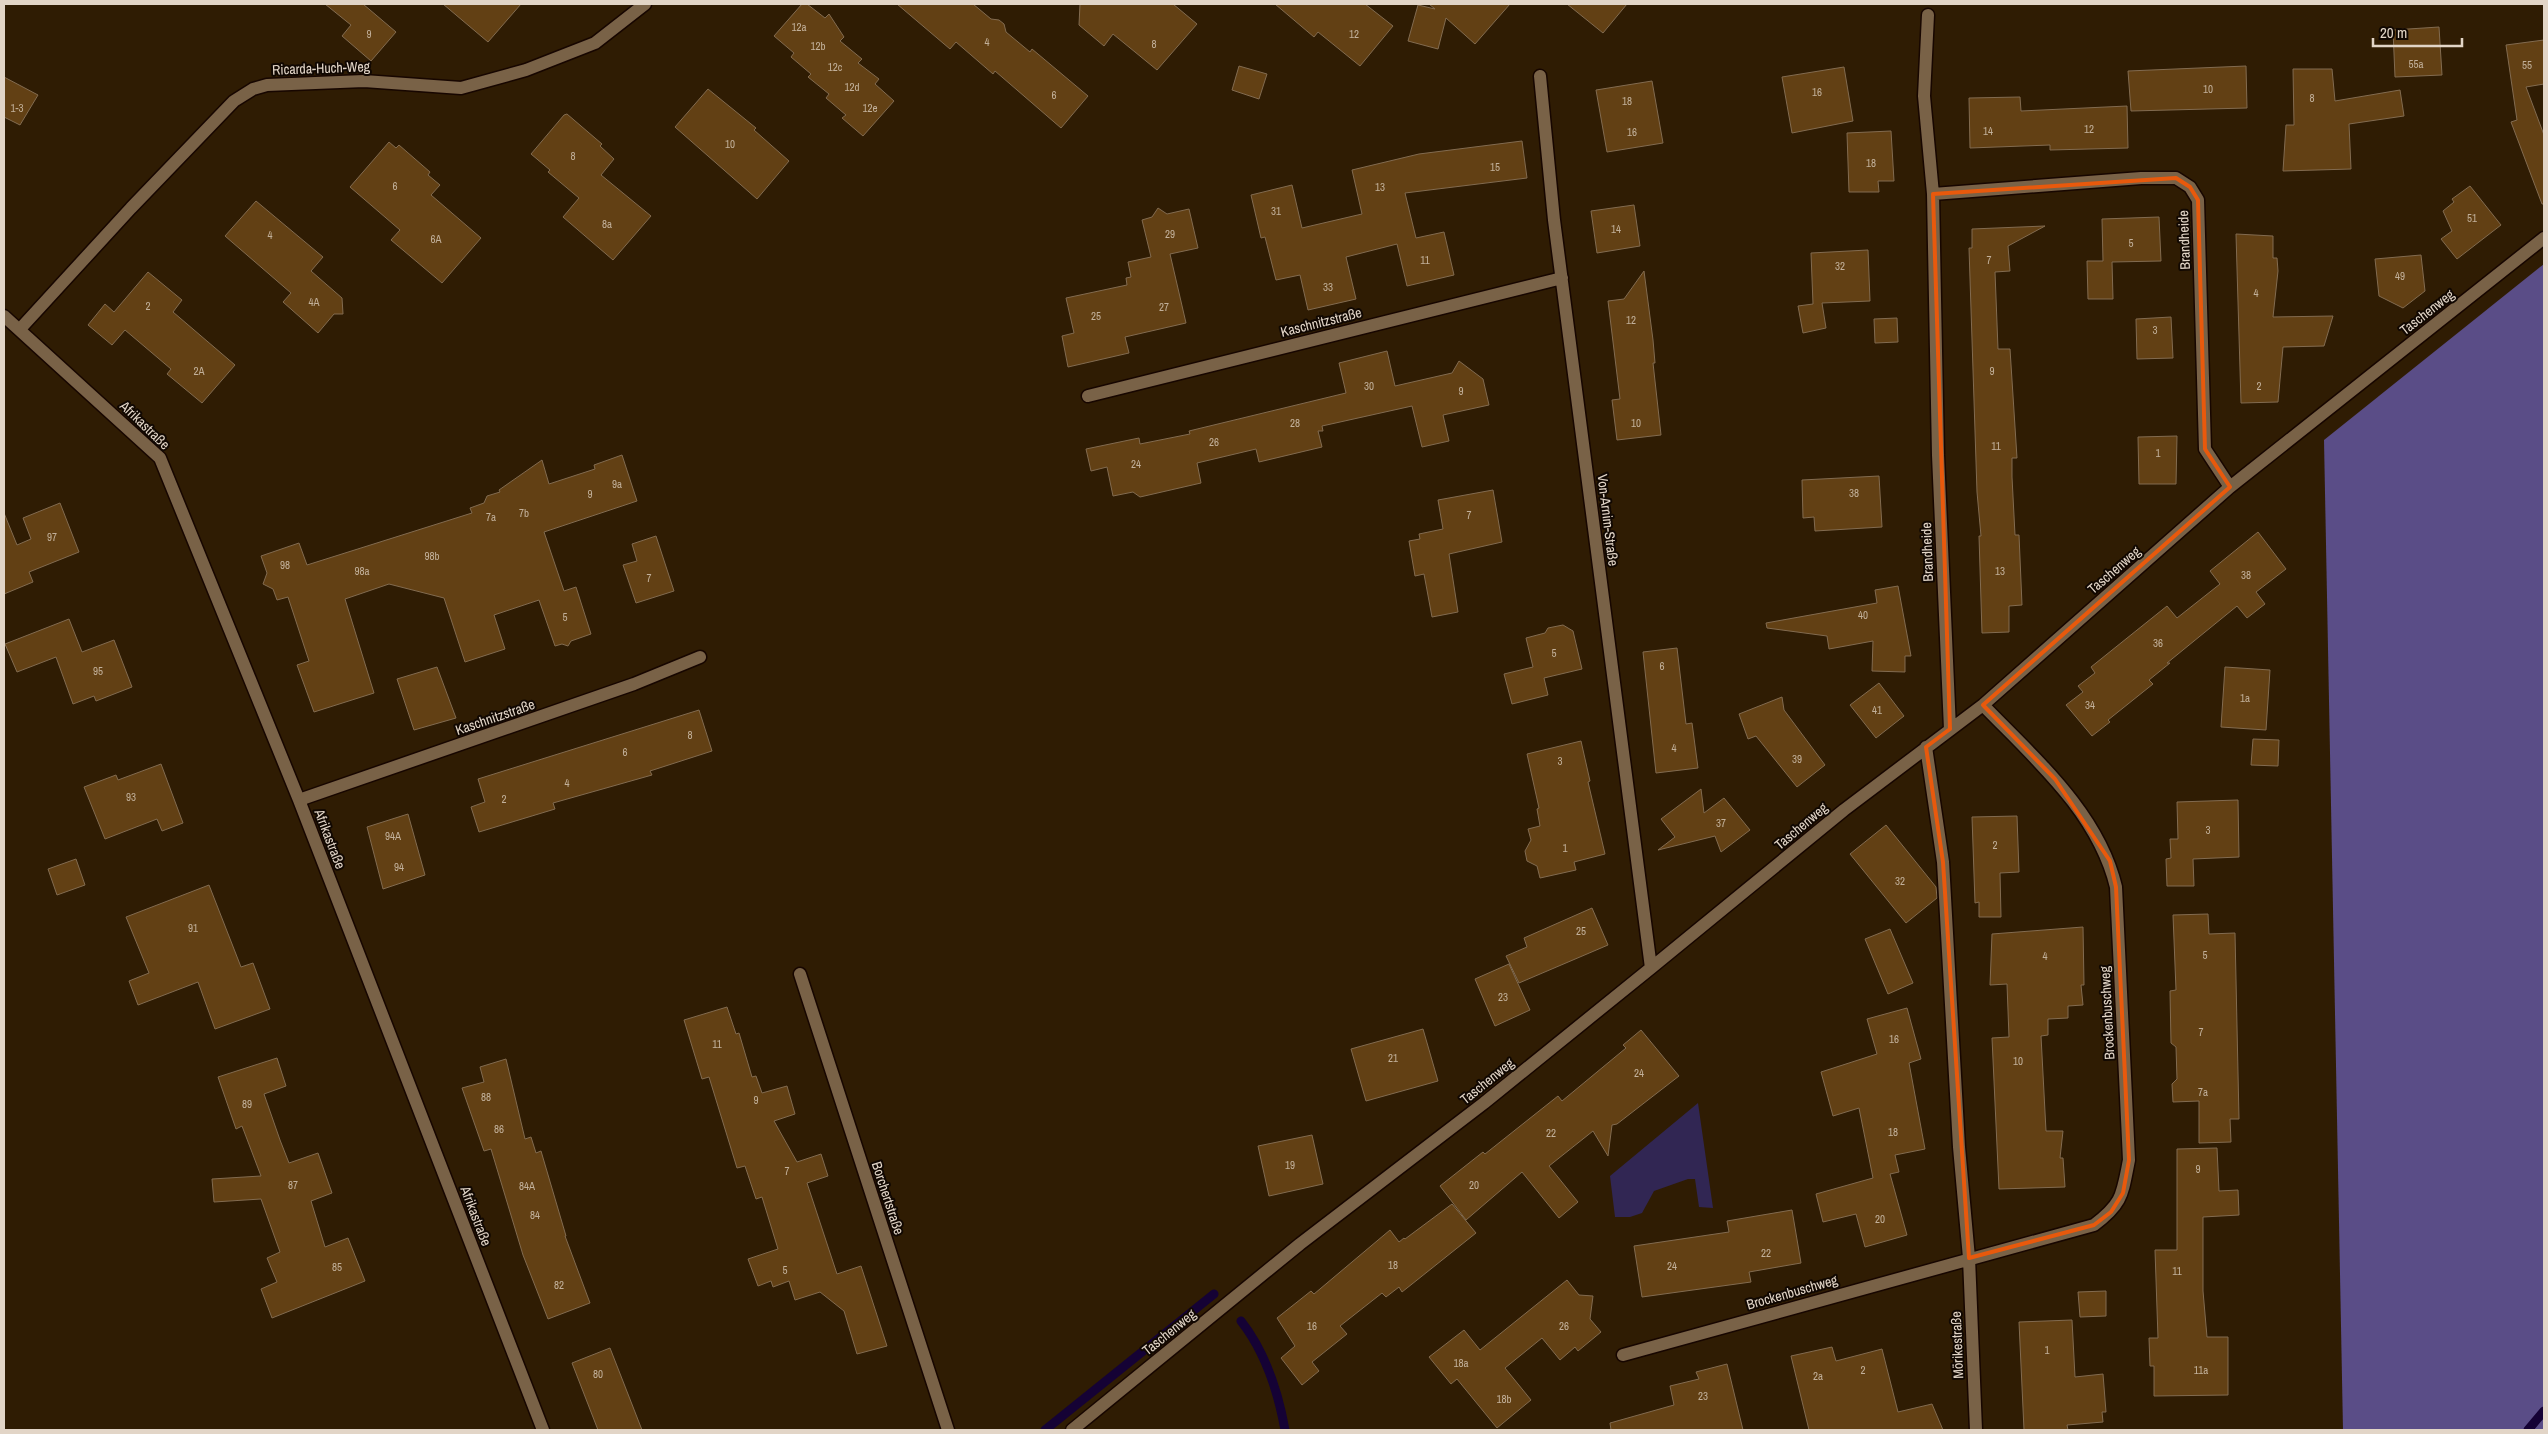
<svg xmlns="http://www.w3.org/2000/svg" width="2548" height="1434" viewBox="0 0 2548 1434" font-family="'Archivo Narrow',sans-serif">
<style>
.green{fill:#312653}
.forest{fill:#5a4d87}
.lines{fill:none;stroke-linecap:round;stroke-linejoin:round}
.stream{stroke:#150235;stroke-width:9}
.building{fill:#624014;stroke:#826b50}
.minor-casing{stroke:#170600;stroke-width:15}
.minor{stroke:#796247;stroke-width:12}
.marked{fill:none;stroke:#e8590c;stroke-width:4;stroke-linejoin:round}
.labels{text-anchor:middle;stroke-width:4;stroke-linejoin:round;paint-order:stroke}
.number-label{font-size:11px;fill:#c2b09a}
.street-label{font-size:14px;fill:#e2d5c7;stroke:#110802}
</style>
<rect width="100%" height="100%" fill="#2f1c03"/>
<path class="green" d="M 1698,1103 L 1713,1208 L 1699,1207 L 1695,1179 L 1688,1179 L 1654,1191 L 1642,1213 L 1630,1217 L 1615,1217 L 1610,1176 Z"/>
<path class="forest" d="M 2544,264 L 2544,1430 L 2343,1430 L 2324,440 Z"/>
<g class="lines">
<path class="stream" d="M 1241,1321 C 1266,1353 1278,1391 1285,1430
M 1045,1430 L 1214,1294
M 2528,1430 L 2544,1411"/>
</g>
<path class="building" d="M 325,4 L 363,4 L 396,32 L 371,61 L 342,36 L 351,25 Z
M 443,4 L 521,4 L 488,42 Z
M 802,4 L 807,4 L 825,18 L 829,14 L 844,37 L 840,41 L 862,59 L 858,63 L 879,79 L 875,84 L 894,101 L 863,136 L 842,118 L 846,115 L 826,98 L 829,94 L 808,77 L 811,74 L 791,57 L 794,53 L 774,36 Z
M 897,4 L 973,4 L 991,19 L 999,20 L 1004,24 L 1006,32 L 1030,52 L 1032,49 L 1088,96 L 1061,128 L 995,71 L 993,74 L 956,42 L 950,49 Z
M 1080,4 L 1173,4 L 1197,24 L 1157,70 L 1113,34 L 1104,46 L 1079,25 Z
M 1275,4 L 1365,4 L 1393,26 L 1360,66 L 1318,32 L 1314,37 Z
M 1429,4 L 1510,4 L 1475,44 L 1446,18 L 1438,49 L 1408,41 L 1418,5 L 1435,9 Z
M 1567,4 L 1627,4 L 1603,33 Z
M 2439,27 L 2442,75 L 2395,77 L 2393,30 Z
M 2544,40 L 2544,84 L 2526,87 L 2544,135 L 2544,204 L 2542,204 L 2511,122 L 2517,120 L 2506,45 Z
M 1239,66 L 1267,74 L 1259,99 L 1232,90 Z
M 2246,66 L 2247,108 L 2131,111 L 2128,71 Z
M 1844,67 L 1853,121 L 1792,133 L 1782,77 Z
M 2293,69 L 2332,69 L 2335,101 L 2400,90 L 2404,116 L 2349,124 L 2351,169 L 2283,171 L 2286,125 L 2294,125 Z
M 4,77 L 38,95 L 20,125 L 4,117 Z
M 1652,81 L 1663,143 L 1607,152 L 1596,90 Z
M 708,89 L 756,128 L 754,130 L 789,161 L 757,199 L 675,127 Z
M 2020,97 L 2021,111 L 2127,106 L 2128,148 L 2050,150 L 2050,145 L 1970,148 L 1969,98 Z
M 567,114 L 602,144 L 600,146 L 614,159 L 601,175 L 651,216 L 613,260 L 563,217 L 579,198 L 548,172 L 550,170 L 531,154 L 564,115 Z
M 1891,131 L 1894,181 L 1878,181 L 1879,192 L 1849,192 L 1847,133 Z
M 1522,141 L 1527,178 L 1405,193 L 1416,238 L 1444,232 L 1454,275 L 1407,286 L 1397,244 L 1346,257 L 1356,299 L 1308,310 L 1300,275 L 1276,280 L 1265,237 L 1261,238 L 1251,195 L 1292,185 L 1302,228 L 1362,214 L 1352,170 L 1419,154 Z
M 389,142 L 396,148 L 399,145 L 430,172 L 428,175 L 440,185 L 431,195 L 481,238 L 442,283 L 391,240 L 400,230 L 350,187 Z
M 2470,186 L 2501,225 L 2457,259 L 2441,239 L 2452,231 L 2443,211 L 2454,202 L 2452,199 Z
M 256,201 L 323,257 L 311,271 L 342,298 L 343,314 L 334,314 L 318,333 L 283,302 L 291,293 L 225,236 Z
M 1634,205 L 1640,246 L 1597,253 L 1591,211 Z
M 1158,208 L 1167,214 L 1189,209 L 1198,248 L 1170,254 L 1186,323 L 1125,337 L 1129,353 L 1068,367 L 1062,336 L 1074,333 L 1066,298 L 1127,285 L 1126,278 L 1131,277 L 1128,262 L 1151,257 L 1142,220 L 1152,217 Z
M 2159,217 L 2161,261 L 2112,262 L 2113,299 L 2088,299 L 2087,261 L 2103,261 L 2102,219 Z
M 2045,226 L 2008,246 L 2010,271 L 1995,272 L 1998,349 L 2010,349 L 2017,458 L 2012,458 L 2012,477 L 2015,535 L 2019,535 L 2022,605 L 2009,606 L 2009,632 L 1982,633 L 1979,536 L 1981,536 L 1977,492 L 1969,248 L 1972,248 L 1972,229 Z
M 2236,234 L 2273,236 L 2273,258 L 2277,258 L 2278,271 L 2273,317 L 2333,316 L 2324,346 L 2283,347 L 2278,402 L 2241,403 Z
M 1868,250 L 1870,301 L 1822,303 L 1826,328 L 1803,333 L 1798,306 L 1813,304 L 1811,253 Z
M 2421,255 L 2425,291 L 2403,308 L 2379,296 L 2375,259 Z
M 1644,271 L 1653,340 L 1655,363 L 1653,363 L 1661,435 L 1617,440 L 1612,400 L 1620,399 L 1608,301 L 1624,299 Z
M 148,272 L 182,300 L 173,312 L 235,365 L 202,403 L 167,374 L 171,369 L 125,330 L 112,345 L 88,325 L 105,304 L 114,312 Z
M 2171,317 L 2173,358 L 2137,359 L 2136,319 Z
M 1897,318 L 1898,342 L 1875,343 L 1874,319 Z
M 1387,351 L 1395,386 L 1452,373 L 1459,361 L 1483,379 L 1489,405 L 1443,415 L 1449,441 L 1422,447 L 1412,406 L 1322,426 L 1323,431 L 1318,431 L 1322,447 L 1259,462 L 1256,449 L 1197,463 L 1201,483 L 1140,497 L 1133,492 L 1113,496 L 1107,467 L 1091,471 L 1086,449 L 1139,438 L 1140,444 L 1190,434 L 1189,431 L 1346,393 L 1339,363 Z
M 2177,436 L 2176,484 L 2139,484 L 2138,437 Z
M 622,455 L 637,501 L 544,532 L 564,591 L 576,587 L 591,634 L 571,641 L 568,646 L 562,644 L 555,646 L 539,600 L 494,615 L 505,649 L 465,662 L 444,598 L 389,584 L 345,599 L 374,693 L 314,712 L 297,665 L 309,661 L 288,597 L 277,600 L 273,589 L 263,584 L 267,573 L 261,556 L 299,543 L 307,565 L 472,513 L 470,508 L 484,503 L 487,496 L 500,492 L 499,490 L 542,460 L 549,484 L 595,469 L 594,465 Z
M 1879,476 L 1882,527 L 1815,531 L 1814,517 L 1803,518 L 1802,480 Z
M 1493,490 L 1502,542 L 1449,554 L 1458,612 L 1432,617 L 1424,574 L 1415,576 L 1409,541 L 1420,539 L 1419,534 L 1443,529 L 1438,500 Z
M 60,503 L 79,552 L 29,572 L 33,582 L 4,594 L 4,513 L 17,545 L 31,539 L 23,518 Z
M 2258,532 L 2286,569 L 2256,592 L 2265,604 L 2247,618 L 2237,606 L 2167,663 L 2170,663 L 2149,680 L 2153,684 L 2108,720 L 2110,722 L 2092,736 L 2066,705 L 2083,692 L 2078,686 L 2095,673 L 2091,667 L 2167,606 L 2177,618 L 2220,584 L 2210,571 Z
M 656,536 L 674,591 L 636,603 L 623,565 L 637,561 L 632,544 Z
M 1898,586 L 1911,656 L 1905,656 L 1905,672 L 1872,671 L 1873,641 L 1829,649 L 1827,636 L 1767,628 L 1766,623 L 1877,603 L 1875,590 Z
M 69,619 L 82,652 L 114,640 L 132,687 L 96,701 L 94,696 L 73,704 L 56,657 L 17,672 L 5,644 Z
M 1563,625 L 1573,631 L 1582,669 L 1544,678 L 1548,695 L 1512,704 L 1504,674 L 1533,667 L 1526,638 L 1545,633 L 1548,628 Z
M 1677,648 L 1686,724 L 1692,723 L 1698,768 L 1656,773 L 1643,652 Z
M 437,667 L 456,718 L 414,730 L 397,679 Z
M 2225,667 L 2270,670 L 2266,730 L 2221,727 Z
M 1879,683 L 1904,716 L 1876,738 L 1850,705 Z
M 1782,697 L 1784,710 L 1825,765 L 1797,787 L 1756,736 L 1748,739 L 1739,714 Z
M 699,710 L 712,751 L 650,771 L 652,775 L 553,803 L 555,809 L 479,832 L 471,807 L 485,802 L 478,779 Z
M 2253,739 L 2279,740 L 2278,766 L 2251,765 Z
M 1581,741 L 1590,781 L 1588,782 L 1605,854 L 1574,862 L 1576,870 L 1540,878 L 1537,866 L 1527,861 L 1525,851 L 1531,840 L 1528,829 L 1540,826 L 1537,809 L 1539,808 L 1527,754 Z
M 161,764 L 183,823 L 162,831 L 157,819 L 105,839 L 84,787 L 116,775 L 118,780 Z
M 1701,789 L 1704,813 L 1724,798 L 1750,830 L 1721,852 L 1715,836 L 1658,850 L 1675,837 L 1661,819 Z
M 2238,800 L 2239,857 L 2193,859 L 2194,886 L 2167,886 L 2166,859 L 2171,858 L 2170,839 L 2178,839 L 2177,802 Z
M 408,814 L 425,875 L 383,889 L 367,827 Z
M 2017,816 L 2019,872 L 2000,873 L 2001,917 L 1979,917 L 1979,902 L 1975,903 L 1972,817 Z
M 1886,825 L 1936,887 L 1937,898 L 1906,923 L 1850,854 Z
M 76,859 L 85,885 L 57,895 L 48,869 Z
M 209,885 L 241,967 L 253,963 L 270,1009 L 215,1029 L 198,982 L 138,1005 L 129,981 L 149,973 L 126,917 Z
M 1592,908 L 1608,945 L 1519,983 L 1506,956 L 1527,947 L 1524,938 Z
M 2208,914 L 2209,934 L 2235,933 L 2239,1119 L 2230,1119 L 2231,1142 L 2199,1143 L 2199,1101 L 2173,1102 L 2172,1084 L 2177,1079 L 2176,1047 L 2171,1043 L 2170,991 L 2176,990 L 2173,915 Z
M 2083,927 L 2084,985 L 2081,985 L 2083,1005 L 2068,1006 L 2068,1018 L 2048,1019 L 2048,1035 L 2041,1036 L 2046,1131 L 2063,1131 L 2060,1158 L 2063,1158 L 2065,1187 L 1999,1189 L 1992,1038 L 2009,1037 L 2007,984 L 1990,985 L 1992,934 Z
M 1890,929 L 1913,983 L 1888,994 L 1865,939 Z
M 1509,964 L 1530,1010 L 1495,1026 L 1475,979 Z
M 727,1007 L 736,1034 L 739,1033 L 752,1077 L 756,1076 L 762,1093 L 787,1086 L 795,1114 L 774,1121 L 797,1162 L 821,1154 L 828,1176 L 807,1183 L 837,1274 L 861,1266 L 887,1346 L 857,1354 L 844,1311 L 820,1292 L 795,1300 L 789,1281 L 773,1287 L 771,1281 L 758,1286 L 748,1259 L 778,1249 L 762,1197 L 756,1199 L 745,1166 L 737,1168 L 709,1077 L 702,1079 L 684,1020 Z
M 1907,1008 L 1921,1059 L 1909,1063 L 1925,1149 L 1895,1155 L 1899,1172 L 1890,1174 L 1907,1235 L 1865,1247 L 1856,1214 L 1823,1222 L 1816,1194 L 1873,1178 L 1859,1108 L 1833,1116 L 1821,1072 L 1877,1054 L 1867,1019 Z
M 1423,1029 L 1438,1081 L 1366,1101 L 1351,1049 Z
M 1641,1030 L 1679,1076 L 1617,1124 L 1612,1125 L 1608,1156 L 1593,1131 L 1549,1166 L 1578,1202 L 1559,1218 L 1522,1172 L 1466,1220 L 1440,1186 L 1483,1152 L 1485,1154 L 1558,1096 L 1562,1101 L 1626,1048 L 1623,1045 Z
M 277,1058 L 286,1086 L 264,1094 L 280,1140 L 289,1163 L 318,1153 L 332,1193 L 311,1201 L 325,1247 L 348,1238 L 365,1281 L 272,1318 L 261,1289 L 277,1282 L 267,1258 L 280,1252 L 261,1199 L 214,1202 L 212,1179 L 261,1176 L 242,1126 L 236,1129 L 218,1077 Z
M 506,1059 L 525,1139 L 531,1137 L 536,1153 L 541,1151 L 566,1236 L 565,1236 L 590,1303 L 548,1319 L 523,1255 L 491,1149 L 484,1151 L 462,1088 L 484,1082 L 480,1067 Z
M 1312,1135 L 1323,1184 L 1269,1196 L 1258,1146 Z
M 2217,1148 L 2219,1191 L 2238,1190 L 2239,1215 L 2203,1217 L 2203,1291 L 2207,1337 L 2228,1337 L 2228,1395 L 2154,1396 L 2154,1366 L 2150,1366 L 2149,1338 L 2158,1338 L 2155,1250 L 2177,1250 L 2177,1149 Z
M 1452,1204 L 1476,1233 L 1402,1292 L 1399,1287 L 1386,1297 L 1382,1293 L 1340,1326 L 1347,1334 L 1312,1362 L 1319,1371 L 1302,1385 L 1281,1358 L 1295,1346 L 1277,1318 L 1311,1291 L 1314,1294 L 1390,1230 L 1399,1242 L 1404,1238 L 1405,1239 Z
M 1792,1210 L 1801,1263 L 1749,1272 L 1751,1282 L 1642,1297 L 1634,1246 L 1729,1232 L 1727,1221 Z
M 1567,1280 L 1579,1295 L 1593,1296 L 1590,1319 L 1601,1332 L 1578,1351 L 1575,1347 L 1560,1360 L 1542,1338 L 1505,1368 L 1531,1400 L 1497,1428 L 1457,1379 L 1451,1384 L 1429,1357 L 1464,1330 L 1480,1350 Z
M 2106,1291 L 2106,1316 L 2080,1317 L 2078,1292 Z
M 2072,1320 L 2075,1377 L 2103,1374 L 2106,1412 L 2102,1412 L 2103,1422 L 2067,1425 L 2068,1430 L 2024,1430 L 2019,1322 Z
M 1832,1347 L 1836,1361 L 1882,1349 L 1898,1412 L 1932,1404 L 1943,1430 L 1809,1430 L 1791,1356 Z
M 610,1348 L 642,1430 L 598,1430 L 572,1363 Z
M 1727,1364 L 1743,1430 L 1611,1430 L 1610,1423 L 1674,1405 L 1670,1386 L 1699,1379 L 1696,1372 Z"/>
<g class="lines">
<g class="minor-casing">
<path id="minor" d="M 1928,15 L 1924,96 L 1933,194 L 1938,455 L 1950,729
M 1540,76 L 1554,220 L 1651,968
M 1933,194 L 2141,178 L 2176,178 L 2190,187 L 2198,200 L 2205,449 L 2230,487
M 4,316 L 160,458 L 299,800 L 543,1430
M 20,329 L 131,208 L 234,101 L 253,89 L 267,85 L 364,81 L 461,88 L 526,70 L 595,43 L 645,4
M 1088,396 L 1562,278
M 1926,747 L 1943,862 L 1959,1147 L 1969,1258 L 1976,1430
M 299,800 L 634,684 L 700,657
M 800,974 L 948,1430
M 1623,1355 L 2094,1225 C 2123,1203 2122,1195 2129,1160 L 2116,887 C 2098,812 2034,758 1983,705
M 1072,1430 L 1300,1244 L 1484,1103 L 1651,968 L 1844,810 L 1983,705 L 2230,487 L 2544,238"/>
</g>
<use href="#minor" class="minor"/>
</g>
<path class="marked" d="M 2176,178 L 2190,187 L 2198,200 L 2205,449 L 2230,487 L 1983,705 L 2055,779 L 2110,861 L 2116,887 L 2129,1160 L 2123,1193 L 2111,1212 L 2094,1225 L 1969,1258 L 1943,862 L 1926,747 L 1950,729 L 1933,194 Z"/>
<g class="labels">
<g class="number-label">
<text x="799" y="31">12a</text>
<text x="369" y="38">9</text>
<text x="1354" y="38">12</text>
<text x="987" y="46">4</text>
<text x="1154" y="48">8</text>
<text x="818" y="50">12b</text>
<text x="2416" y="68">55a</text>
<text x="2527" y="69">55</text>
<text x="835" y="71">12c</text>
<text x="852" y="91">12d</text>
<text x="2208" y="93">10</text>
<text x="1817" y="96">16</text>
<text x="1054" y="99">6</text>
<text x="2312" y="102">8</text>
<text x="1627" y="105">18</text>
<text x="17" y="112">1-3</text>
<text x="870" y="112">12e</text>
<text x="2089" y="133">12</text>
<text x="1988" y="135">14</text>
<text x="1632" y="136">16</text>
<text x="730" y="148">10</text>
<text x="573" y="160">8</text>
<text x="1871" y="167">18</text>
<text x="1495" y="171">15</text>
<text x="395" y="190">6</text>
<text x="1380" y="191">13</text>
<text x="1276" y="215">31</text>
<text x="2472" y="222">51</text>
<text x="607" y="228">8a</text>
<text x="1616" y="233">14</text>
<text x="1170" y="238">29</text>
<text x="270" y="239">4</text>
<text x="436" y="243">6A</text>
<text x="2131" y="247">5</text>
<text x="1425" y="264">11</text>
<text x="1989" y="264">7</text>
<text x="1840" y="270">32</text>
<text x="2400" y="280">49</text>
<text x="1328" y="291">33</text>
<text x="2256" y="297">4</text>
<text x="314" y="306">4A</text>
<text x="148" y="310">2</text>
<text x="1164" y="311">27</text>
<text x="1096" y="320">25</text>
<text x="1631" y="324">12</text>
<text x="2155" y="334">3</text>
<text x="199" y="375">2A</text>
<text x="1992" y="375">9</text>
<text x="1369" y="390">30</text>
<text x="2259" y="390">2</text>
<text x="1461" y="395">9</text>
<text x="1295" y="427">28</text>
<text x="1636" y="427">10</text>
<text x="1214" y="446">26</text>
<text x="1996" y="450">11</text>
<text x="2158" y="457">1</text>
<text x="1136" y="468">24</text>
<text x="617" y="488">9a</text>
<text x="1854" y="497">38</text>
<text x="590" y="498">9</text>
<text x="524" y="517">7b</text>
<text x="1469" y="519">7</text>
<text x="491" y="521">7a</text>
<text x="52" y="541">97</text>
<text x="432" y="560">98b</text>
<text x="285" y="569">98</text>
<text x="362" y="575">98a</text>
<text x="2000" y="575">13</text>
<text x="2246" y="579">38</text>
<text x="649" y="582">7</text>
<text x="1863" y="619">40</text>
<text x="565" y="621">5</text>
<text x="2158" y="647">36</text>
<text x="1554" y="657">5</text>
<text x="1662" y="670">6</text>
<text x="98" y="675">95</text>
<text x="2245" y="702">1a</text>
<text x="2090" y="709">34</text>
<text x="1877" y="714">41</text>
<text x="690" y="739">8</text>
<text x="1674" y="752">4</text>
<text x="625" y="756">6</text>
<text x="1797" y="763">39</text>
<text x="1560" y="765">3</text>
<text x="567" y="787">4</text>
<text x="131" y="801">93</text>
<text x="504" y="803">2</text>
<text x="1721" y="827">37</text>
<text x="2208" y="834">3</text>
<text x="393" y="840">94A</text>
<text x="1995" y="849">2</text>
<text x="1565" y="852">1</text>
<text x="399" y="871">94</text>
<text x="1900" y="885">32</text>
<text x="193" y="932">91</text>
<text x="1581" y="935">25</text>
<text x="2205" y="959">5</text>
<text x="2045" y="960">4</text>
<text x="1503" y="1001">23</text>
<text x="2201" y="1036">7</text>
<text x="1894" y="1043">16</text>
<text x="717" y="1048">11</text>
<text x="1393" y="1062">21</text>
<text x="2018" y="1065">10</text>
<text x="1639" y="1077">24</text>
<text x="2203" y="1096">7a</text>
<text x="486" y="1101">88</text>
<text x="756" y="1104">9</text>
<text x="247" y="1108">89</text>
<text x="499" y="1133">86</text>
<text x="1893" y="1136">18</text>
<text x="1551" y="1137">22</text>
<text x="1290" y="1169">19</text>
<text x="2198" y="1173">9</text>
<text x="787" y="1175">7</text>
<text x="293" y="1189">87</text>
<text x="1474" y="1189">20</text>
<text x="527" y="1190">84A</text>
<text x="535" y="1219">84</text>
<text x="1880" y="1223">20</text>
<text x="1766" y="1257">22</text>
<text x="1393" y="1269">18</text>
<text x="1672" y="1270">24</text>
<text x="337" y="1271">85</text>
<text x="785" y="1274">5</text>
<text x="2177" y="1275">11</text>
<text x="559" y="1289">82</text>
<text x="1312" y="1330">16</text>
<text x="1564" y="1330">26</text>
<text x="2047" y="1354">1</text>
<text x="1461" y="1367">18a</text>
<text x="1863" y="1374">2</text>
<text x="2201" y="1374">11a</text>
<text x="598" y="1378">80</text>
<text x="1818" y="1380">2a</text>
<text x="1703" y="1400">23</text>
<text x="1504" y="1403">18b</text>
</g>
<g class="street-label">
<text transform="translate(321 68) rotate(-2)" y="5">Ricarda-Huch-Weg</text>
<text transform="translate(2184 240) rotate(-92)" y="5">Brandheide</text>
<text transform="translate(2427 312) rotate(-38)" y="5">Taschenweg</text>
<text transform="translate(1321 322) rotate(-14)" y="5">Kaschnitzstraße</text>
<text transform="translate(145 425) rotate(44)" y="5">Afrikastraße</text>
<text transform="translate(1608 520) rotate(83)" y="5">Von-Arnim-Straße</text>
<text transform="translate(1927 552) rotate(-92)" y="5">Brandheide</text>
<text transform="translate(2114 570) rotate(-41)" y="5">Taschenweg</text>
<text transform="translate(495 717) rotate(-19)" y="5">Kaschnitzstraße</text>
<text transform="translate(1801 826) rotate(-40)" y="5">Taschenweg</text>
<text transform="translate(330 839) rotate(69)" y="5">Afrikastraße</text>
<text transform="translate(2107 1013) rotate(-93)" y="5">Brockenbuschweg</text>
<text transform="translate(1487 1081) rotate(-39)" y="5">Taschenweg</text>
<text transform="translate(888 1198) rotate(72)" y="5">Borchertstraße</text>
<text transform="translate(476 1216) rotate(69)" y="5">Afrikastraße</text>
<text transform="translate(1792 1292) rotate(-16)" y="5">Brockenbuschweg</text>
<text transform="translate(1169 1332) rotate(-39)" y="5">Taschenweg</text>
<text transform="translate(1957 1345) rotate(-92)" y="5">Mörikestraße</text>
</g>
</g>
<rect width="2548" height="1434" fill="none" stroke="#e2d5c7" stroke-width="10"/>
<path d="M2373 38v8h89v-8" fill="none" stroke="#e2d5c7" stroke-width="2.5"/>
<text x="2380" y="38" font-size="15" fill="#e2d5c7" stroke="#110802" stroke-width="4" paint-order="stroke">20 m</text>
</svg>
